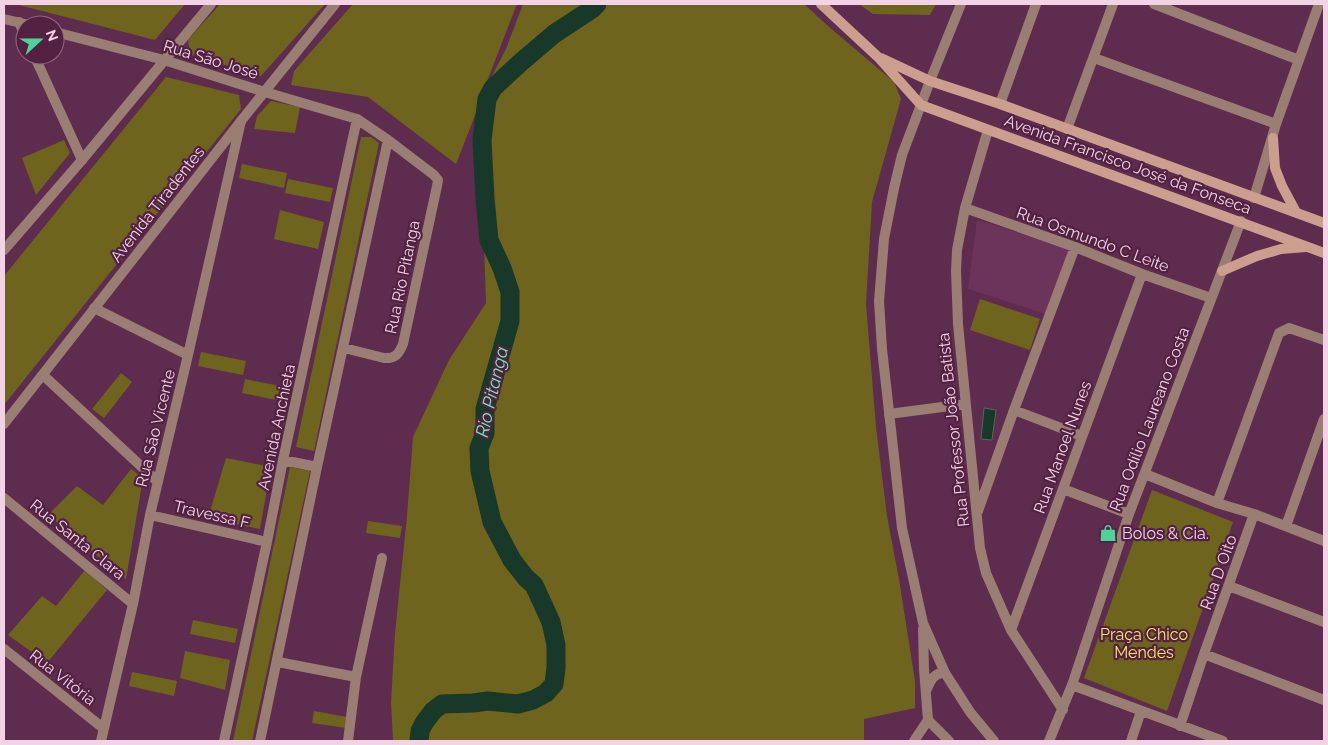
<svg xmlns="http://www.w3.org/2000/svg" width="1328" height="745" viewBox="0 0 1328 745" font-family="Raleway,sans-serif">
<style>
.built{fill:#6d345b}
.green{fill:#6f641d}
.water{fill:#183829;stroke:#596661}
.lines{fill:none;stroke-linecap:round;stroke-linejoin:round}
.river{stroke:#183829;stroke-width:19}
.minor{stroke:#9a7d73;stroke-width:10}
.tertiary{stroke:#9a7d73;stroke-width:10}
.secondary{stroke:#cb9e8e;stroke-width:10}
.labels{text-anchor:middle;stroke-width:4.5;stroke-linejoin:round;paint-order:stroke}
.street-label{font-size:16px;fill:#f2d2e5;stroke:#532243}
.poi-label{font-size:16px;fill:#f2d2e5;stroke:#532243;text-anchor:start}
.park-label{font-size:16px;fill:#fae765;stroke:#532243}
.water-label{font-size:18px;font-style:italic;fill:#6af3b4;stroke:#532243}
</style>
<rect width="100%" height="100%" fill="#5e2c4e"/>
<path class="built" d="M 977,220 L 1070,249 L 1046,314 L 968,289 Z"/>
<path class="green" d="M 15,4 L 185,4 L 155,40 Z
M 220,4 L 325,4 L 261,76 L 190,54 L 188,40 Z
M 353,4 L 517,4 L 481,97 L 506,49 L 523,4 L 804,4 L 828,26 L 894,82 L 901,99 L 872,202 L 866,304 L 876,427 L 887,516 L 899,579 L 915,681 L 915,708 L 864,719 L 864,741 L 393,741 L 391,702 L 395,633 L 407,516 L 413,437 L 449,360 L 486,303 L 484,244 L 477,170 L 481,100 L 456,164 L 368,97 L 291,85 L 294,71 Z
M 859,4 L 936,4 L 930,15 L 873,14 Z
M 166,77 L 239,95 L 241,109 L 4,405 L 4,276 Z
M 271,101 L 300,107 L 295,133 L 254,129 L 257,116 Z
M 361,137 L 371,137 L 379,143 L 314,451 L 296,447 Z
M 64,140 L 70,153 L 36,195 L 22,158 Z
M 242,164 L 287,173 L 284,188 L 239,178 Z
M 288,179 L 333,188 L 330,202 L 285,193 Z
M 280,210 L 324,222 L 318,249 L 274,239 Z
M 980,299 L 1040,319 L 1030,350 L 970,330 Z
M 201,352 L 246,361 L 243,375 L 198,366 Z
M 121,373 L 132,382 L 104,418 L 92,409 Z
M 245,379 L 290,388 L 287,402 L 242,393 Z
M 226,458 L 271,467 L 260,529 L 208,518 Z
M 290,467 L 310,471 L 252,741 L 233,741 Z
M 131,469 L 143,478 L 126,579 L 48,515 L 77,486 L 103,505 Z
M 1152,490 L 1233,522 L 1167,711 L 1084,678 Z
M 368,521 L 402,526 L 400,538 L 366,533 Z
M 85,570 L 107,590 L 47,663 L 8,635 L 42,596 L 56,606 Z
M 193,620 L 238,629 L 235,643 L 190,634 Z
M 185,651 L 230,660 L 225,690 L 180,678 Z
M 132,672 L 177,681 L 174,696 L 129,686 Z
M 314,711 L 347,717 L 346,728 L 312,723 Z"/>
<path class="water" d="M 984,408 L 996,410 L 992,440 L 981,439 Z"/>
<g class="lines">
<path class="river" d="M 419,741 L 420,731 L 424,723 L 433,711 L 442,704 L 473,703 L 488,701 L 518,704 L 533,700 L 546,693 L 554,684 L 556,668 L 556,645 L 551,622 L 534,585 L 526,578 L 512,560 L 492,522 L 480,471 L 479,448 L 485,433 L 485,409 L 510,321 L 510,292 L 502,268 L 489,240 L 485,199 L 482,140 L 487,99 L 493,88 L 520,63 L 554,34 L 592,9 L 597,4"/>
<path class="minor" d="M 1154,4 L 1299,60
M 4,19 L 29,25
M 19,22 L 25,36
M 55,32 L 164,60 L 265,92 L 357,119 L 388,140 L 434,175 L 438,180 L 437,186 L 403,344 C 399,354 395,359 384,358 L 344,348
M 34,55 L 82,160
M 1094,58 L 1276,124
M 930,81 L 961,4
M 1000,104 L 1036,4
M 1067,129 L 1113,4
M 988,130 L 965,208 L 957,250 L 956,271 L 958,324 L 980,548 L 986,573 L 1011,630 L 1063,710
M 1254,198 L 1276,124 L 1319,4
M 965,208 L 1075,247 L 1142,274 L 1211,298
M 94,308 L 188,355
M 43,375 L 158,482
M 1014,410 L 1082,436
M 889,414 L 965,404
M 283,460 L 317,467
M 1145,474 L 1217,503 L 1254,514 L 1324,541
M 1063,489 L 1129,514
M 4,498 L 133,604
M 1217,503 L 1279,333 L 1289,328 L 1324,340
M 978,511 L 1014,410 L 1075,247
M 150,515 L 267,542
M 1286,526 L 1324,419
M 1229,586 L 1324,622
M 1011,630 L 1142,274
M 4,649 L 103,728
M 1204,654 L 1324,700
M 278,662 L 356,677 L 348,741
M 356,677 L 382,558
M 1072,685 L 1223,741
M 1180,726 L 1204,654 L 1254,514
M 101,741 L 133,604 L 150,515 L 188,355 L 241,121
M 224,741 L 267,542 L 283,460 L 357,119
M 260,741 L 317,467 L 388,140
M 914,741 L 928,720
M 1049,741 L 1072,685 L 1129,514 L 1241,221
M 1131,741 L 1141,711"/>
<path class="tertiary" d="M 930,81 L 902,155 L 894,188 L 884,239 L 879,301 L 882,349 L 902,528 L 923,623 L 945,673 L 970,712 L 994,741
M 4,250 L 82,160 L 211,4
M 4,424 L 241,121 L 335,4
M 923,629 L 924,669 L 928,720 L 949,741
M 926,691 C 930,682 933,672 945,673"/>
<path class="secondary" d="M 821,4 L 878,57 L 921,105 L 1324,253
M 881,58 L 930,81 L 1000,104 L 1324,223
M 1273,138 L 1275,168 L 1282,186 L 1296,212
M 1222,271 L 1257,256 L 1281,249 L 1306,247"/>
</g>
<defs>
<g id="shop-bare" transform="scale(1.35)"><path d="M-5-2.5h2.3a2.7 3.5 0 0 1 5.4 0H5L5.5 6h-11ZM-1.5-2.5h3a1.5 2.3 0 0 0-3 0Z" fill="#4fd399" stroke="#532243" stroke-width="2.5" paint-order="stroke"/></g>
</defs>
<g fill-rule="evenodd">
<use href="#shop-bare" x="1108" y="533"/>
</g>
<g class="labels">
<g class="street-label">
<text transform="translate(211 59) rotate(17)" y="6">Rua São José</text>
<text transform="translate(1128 164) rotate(20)" y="6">Avenida Francisco José da Fonseca</text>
<text transform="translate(157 204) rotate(-52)" y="6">Avenida Tiradentes</text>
<text transform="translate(1093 239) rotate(20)" y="6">Rua Osmundo C Leite</text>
<text transform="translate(402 277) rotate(-78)" y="6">Rua Rio Pitanga</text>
<text transform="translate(1149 419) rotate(-69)" y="6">Rua Odílio Laureano Costa</text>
<text transform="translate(276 427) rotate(-78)" y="6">Avenida Anchieta</text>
<text transform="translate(155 428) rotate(-76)" y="6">Rua São Vicente</text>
<text transform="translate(953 430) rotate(-96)" y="6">Rua Professor João Batista</text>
<text transform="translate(1062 447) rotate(-70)" y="6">Rua Manoel Nunes</text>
<text transform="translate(212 514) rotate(13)" y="6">Travessa F</text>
<text transform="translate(78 539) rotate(39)" y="6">Rua Santa Clara</text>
<text transform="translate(1218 572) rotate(-70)" y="6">Rua D Oito</text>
<text transform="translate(63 677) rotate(38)" y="6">Rua Vitória</text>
</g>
<g class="poi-label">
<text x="1122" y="539">Bolos &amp; Cia.</text>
</g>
<g class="park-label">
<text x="1144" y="640">Praça Chico<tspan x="1144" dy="18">Mendes</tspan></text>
</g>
<g class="water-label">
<text transform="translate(492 392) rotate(-77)" y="6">Rio Pitanga</text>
</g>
</g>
<rect width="1328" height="745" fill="none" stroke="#f2d2e5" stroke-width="10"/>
<g transform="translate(40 40) rotate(69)"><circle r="24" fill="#532243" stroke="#936884"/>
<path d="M0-4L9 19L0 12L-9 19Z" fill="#4fd399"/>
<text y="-8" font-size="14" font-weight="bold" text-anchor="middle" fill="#f2d2e5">N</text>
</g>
</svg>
